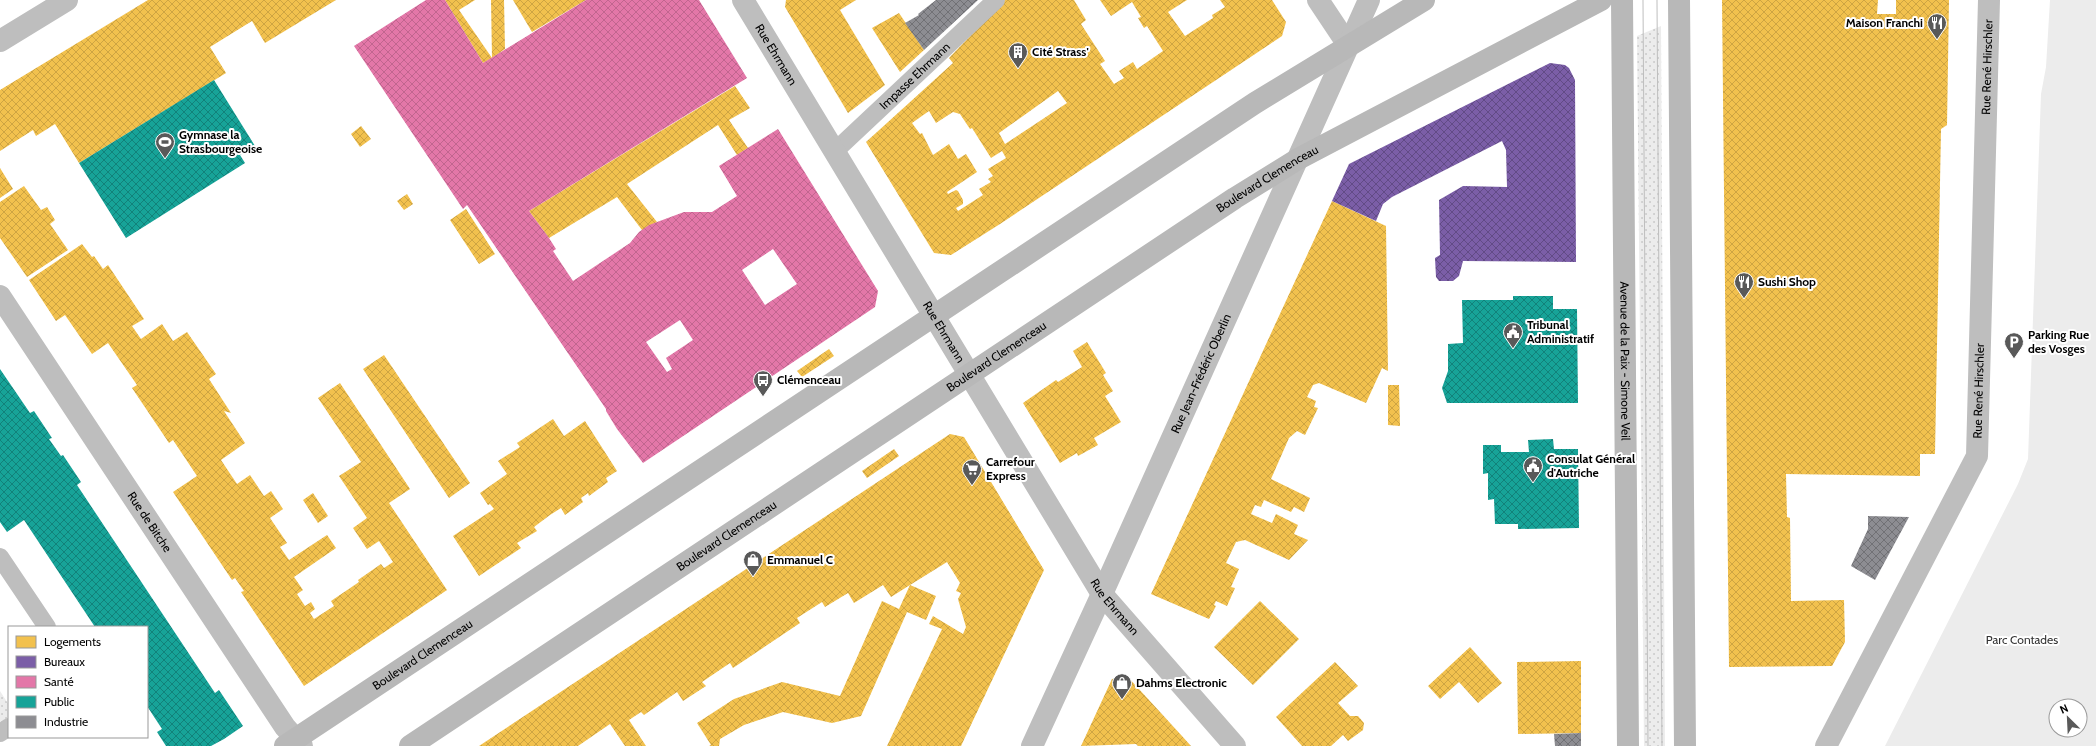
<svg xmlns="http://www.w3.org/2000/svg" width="2096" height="746" viewBox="0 0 2096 746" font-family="Cabin,sans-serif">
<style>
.grass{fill:url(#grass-dots)}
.green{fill:#ececec;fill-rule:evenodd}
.homes{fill:url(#homes-cross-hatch);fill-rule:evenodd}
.offices{fill:url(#offices-cross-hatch)}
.health{fill:url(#health-cross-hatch);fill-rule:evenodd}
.public{fill:url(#public-cross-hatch)}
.industry{fill:url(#industry-cross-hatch)}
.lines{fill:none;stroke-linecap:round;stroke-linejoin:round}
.lane{stroke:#bebebe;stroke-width:18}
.street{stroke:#bebebe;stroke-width:22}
.secondary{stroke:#b8b8b8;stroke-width:22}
.tram{stroke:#bebebe;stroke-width:1}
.labels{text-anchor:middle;stroke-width:4;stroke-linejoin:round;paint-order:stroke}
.poi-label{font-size:12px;font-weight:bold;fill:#000;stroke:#fff;text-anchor:start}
.street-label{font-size:12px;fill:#000;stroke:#fff}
.park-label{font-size:12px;fill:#333;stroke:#fff}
</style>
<defs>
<pattern id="grass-dots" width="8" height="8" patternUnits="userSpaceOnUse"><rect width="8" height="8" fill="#ececec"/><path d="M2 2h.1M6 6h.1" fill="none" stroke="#c9c9c9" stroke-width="1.8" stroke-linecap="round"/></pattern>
<pattern id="homes-cross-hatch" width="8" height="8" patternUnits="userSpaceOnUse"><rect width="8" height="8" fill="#f2c14e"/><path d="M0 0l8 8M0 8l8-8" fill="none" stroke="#cea442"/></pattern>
<pattern id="offices-cross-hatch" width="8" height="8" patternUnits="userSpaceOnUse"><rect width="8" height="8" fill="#7b5ea7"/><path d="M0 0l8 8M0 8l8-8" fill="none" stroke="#624b86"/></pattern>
<pattern id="health-cross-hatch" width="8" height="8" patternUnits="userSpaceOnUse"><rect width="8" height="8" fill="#e377a8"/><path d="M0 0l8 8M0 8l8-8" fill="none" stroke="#c1658f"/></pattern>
<pattern id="public-cross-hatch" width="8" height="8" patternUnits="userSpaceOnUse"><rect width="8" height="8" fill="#17a398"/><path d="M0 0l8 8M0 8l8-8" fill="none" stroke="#12827a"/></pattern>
<pattern id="industry-cross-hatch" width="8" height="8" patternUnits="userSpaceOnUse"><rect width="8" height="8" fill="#8d8d92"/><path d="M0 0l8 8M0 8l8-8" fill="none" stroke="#717175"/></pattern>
</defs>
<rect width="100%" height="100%" fill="#fff"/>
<path class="grass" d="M 1661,26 L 1665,746 L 1644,746 L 1637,36 Z
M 0,691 L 9,705 L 9,718 L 0,724 Z"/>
<path class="green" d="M 2050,0 L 2096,0 L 2096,746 L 1885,746 L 2018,484 L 2028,459 L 2041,94 L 2046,67 ZM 2056,706 L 2080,706 L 2080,730 L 2056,730 Z"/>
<path class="homes" d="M 148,0 L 336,0 L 265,43 L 252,21 L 210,47 L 226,73 L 79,163 L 55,124 L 36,136 L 33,130 L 0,151 L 0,90 Z
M 445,0 L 475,0 L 459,10 L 492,58 L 483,63 Z
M 491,0 L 504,0 L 505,49 L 492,58 Z
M 513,0 L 586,0 L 532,32 Z
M 786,0 L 856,0 L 840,10 L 885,85 L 848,113 L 785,7 Z
M 1005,0 L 1074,0 L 1086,20 L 1081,24 L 1105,61 L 1100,64 L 1114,84 L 1124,78 L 1119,71 L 1133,62 L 1137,69 L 1163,51 L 1147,26 L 1144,28 L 1138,18 L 1141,17 L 1132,2 L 1111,16 L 1100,0 L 1187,0 L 1168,12 L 1185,36 L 1213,18 L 1212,15 L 1225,7 L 1220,0 L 1272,0 L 1286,22 L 1282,36 L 1000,224 L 951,255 L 934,253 L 866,142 L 953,63 L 949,58 ZM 1058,91 L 1067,103 L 1005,144 L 999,133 ZM 929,111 L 936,123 L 953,112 L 960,114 L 970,129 L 972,128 L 991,158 L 1002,151 L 1006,158 L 988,169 L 993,176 L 988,179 L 991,182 L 979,189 L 983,195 L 958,211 L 956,208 L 963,204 L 963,200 L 958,191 L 956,190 L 948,194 L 947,192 L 977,172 L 966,154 L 958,159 L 949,144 L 933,155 L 922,133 L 920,134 L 912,123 Z
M 1722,0 L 1878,0 L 1877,14 L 1896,14 L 1896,0 L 1949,0 L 1947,125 L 1941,129 L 1935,454 L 1920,454 L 1920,476 L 1786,474 L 1787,517 L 1790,518 L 1791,601 L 1844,600 L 1845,642 L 1832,666 L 1729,667 Z
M 899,13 L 924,50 L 900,72 L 872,28 Z
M 735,86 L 750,108 L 729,120 L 748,148 L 737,155 L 718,125 L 627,184 L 657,222 L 642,230 L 617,197 L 549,238 L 529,211 Z
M 361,126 L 371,139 L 360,147 L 351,134 Z
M 0,168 L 13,189 L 0,198 Z
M 24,186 L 41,210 L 47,207 L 55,220 L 50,224 L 68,250 L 27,277 L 0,238 L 0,202 Z
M 407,194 L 413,204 L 404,210 L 397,201 Z
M 1332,201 L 1386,226 L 1388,371 L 1382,368 L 1366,403 L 1319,383 L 1313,385 L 1307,397 L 1316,401 L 1314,407 L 1318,408 L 1305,435 L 1297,431 L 1289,438 L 1271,479 L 1310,498 L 1304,512 L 1294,507 L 1291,512 L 1264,500 L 1261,507 L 1255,505 L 1251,514 L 1272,523 L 1276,514 L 1298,525 L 1294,534 L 1308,540 L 1289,560 L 1245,540 L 1236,542 L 1226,563 L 1239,569 L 1231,587 L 1235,588 L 1227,606 L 1216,601 L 1214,605 L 1216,606 L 1209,619 L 1151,594 Z
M 466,209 L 495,254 L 479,264 L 450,220 Z
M 82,244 L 92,257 L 94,256 L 103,269 L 108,265 L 144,319 L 132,326 L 141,339 L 162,324 L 173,341 L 187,332 L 216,374 L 209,379 L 231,413 L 224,411 L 245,443 L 221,460 L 237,484 L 250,475 L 264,496 L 271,491 L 283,509 L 270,518 L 287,543 L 280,547 L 289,560 L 327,535 L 336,548 L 294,577 L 303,590 L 297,594 L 305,606 L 311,602 L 315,609 L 310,613 L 314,619 L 334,606 L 331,601 L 359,582 L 358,580 L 381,564 L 384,568 L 393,562 L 379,541 L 367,549 L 353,528 L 367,518 L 339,476 L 361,462 L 318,398 L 340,383 L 410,489 L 389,503 L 447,590 L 304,686 L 241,592 L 244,591 L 235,578 L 232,580 L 173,492 L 197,476 L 173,440 L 169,443 L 132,388 L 137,385 L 108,343 L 92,354 L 65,315 L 56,321 L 29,280 Z
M 1087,342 L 1106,373 L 1103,375 L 1113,391 L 1105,396 L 1121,422 L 1094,438 L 1098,445 L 1078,456 L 1077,453 L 1060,463 L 1023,403 L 1056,380 L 1058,382 L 1082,367 L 1073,351 Z
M 829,349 L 834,356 L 802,377 L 797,371 Z
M 384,355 L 470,483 L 449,498 L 363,369 Z
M 1388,385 L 1399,385 L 1400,426 L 1388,425 Z
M 553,419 L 564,436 L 585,421 L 617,471 L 606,478 L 608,482 L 589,496 L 588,493 L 581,498 L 583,502 L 565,515 L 561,508 L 550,515 L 534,527 L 537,531 L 517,543 L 521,548 L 479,576 L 453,536 L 494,509 L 490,504 L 488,505 L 480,493 L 507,474 L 498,461 L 520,447 L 517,443 Z
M 950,434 L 964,437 L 1044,570 L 961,746 L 887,746 L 942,629 L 929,624 L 933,616 L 963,634 L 966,627 L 958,599 L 961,593 L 956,591 L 960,583 L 947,562 L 910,585 L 936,596 L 926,620 L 907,612 L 861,716 L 832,723 L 783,712 L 744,725 L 720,739 L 719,746 L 709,746 L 711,745 L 697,723 L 734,699 L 782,682 L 840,696 L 882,601 L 899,609 L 910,585 L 891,597 L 883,585 L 854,603 L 848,593 L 825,607 L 822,602 L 797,618 L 800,623 L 733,668 L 730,663 L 702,682 L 706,686 L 683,701 L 677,692 L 644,715 L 641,712 L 629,720 L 646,746 L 625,746 L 610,724 L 578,746 L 479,746 Z
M 894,449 L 899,456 L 867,478 L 862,471 Z
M 313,493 L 328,516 L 318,523 L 303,500 Z
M 1260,601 L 1299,639 L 1253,685 L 1214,647 Z
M 1470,647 L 1502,683 L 1478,703 L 1459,682 L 1440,699 L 1428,686 Z
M 1581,661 L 1581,733 L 1518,734 L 1517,662 Z
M 1335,662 L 1358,686 L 1338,703 L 1350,716 L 1358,716 L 1364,723 L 1363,730 L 1348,741 L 1343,735 L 1331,746 L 1302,746 L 1276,717 Z
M 1127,676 L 1182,736 L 1191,746 L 1138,746 L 1136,744 L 1081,746 L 1112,679 Z"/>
<path class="offices" d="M 1550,63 L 1565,65 L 1569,68 L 1575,80 L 1576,262 L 1463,261 L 1459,276 L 1453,281 L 1439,281 L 1436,277 L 1435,258 L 1440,255 L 1439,200 L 1463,186 L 1507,187 L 1506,150 L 1502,141 L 1392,197 L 1383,204 L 1376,221 L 1332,201 L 1349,164 Z"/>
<path class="health" d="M 426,0 L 445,0 L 483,63 L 586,0 L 699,0 L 747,78 L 529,211 L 549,238 L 556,249 L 553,251 L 573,281 L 630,243 L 639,232 L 649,225 L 684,212 L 712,212 L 737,196 L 719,166 L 778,129 L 878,291 L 875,307 L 643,463 L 617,429 L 606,411 L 606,409 L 467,205 L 463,209 L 354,46 ZM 773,249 L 797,284 L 765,305 L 742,270 ZM 680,320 L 693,340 L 666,358 L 672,369 L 667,372 L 646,342 Z"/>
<path class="public" d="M 214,80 L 255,146 L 240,155 L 245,163 L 126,238 L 79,163 Z
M 1513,296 L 1553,296 L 1553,309 L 1577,309 L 1578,403 L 1447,403 L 1442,388 L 1448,371 L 1448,344 L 1463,343 L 1462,300 L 1513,300 Z
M 0,369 L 30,413 L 34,411 L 52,438 L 49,439 L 61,456 L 63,455 L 81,482 L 77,485 L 215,693 L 219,690 L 243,726 L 224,739 L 211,746 L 166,746 L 157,732 L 162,729 L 147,706 L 147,627 L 95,627 L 24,520 L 7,532 L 0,522 Z
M 1553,439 L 1554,449 L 1578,449 L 1579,528 L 1518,529 L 1518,524 L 1495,524 L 1494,499 L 1488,500 L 1488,473 L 1483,474 L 1483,445 L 1501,445 L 1501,452 L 1529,452 L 1528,440 Z"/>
<path class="industry" d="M 936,0 L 978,0 L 924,50 L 905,23 L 919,15 L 918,14 Z
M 1868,516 L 1909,517 L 1875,580 L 1851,566 L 1868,529 Z
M 1581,733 L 1581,746 L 1555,746 L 1554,734 Z"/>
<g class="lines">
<g class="lane">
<path id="s1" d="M 834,152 L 996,0"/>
<path d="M 0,557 L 47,627"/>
<path d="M 0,733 L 9,727"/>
</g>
<g class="street">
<path id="s2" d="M 743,0 L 1102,594 L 1235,746"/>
<path d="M 1318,0 L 1348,45"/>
<path d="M 0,41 L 67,0"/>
<path id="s3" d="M 0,296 L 285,727 L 302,746"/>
<path id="s4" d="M 1032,746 L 1102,594 L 1369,0"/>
<path id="s5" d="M 1826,746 L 1977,456 L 1989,0"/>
</g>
<g class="secondary">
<path id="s6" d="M 1622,0 L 1628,746"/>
<path d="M 1679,0 L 1685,746"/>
<path id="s7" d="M 285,746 L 1255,103 L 1424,0"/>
<path id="s8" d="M 410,746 L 1235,198 L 1298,159 L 1601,0"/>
</g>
<path class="tram" d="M 1643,0 L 1648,746
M 1657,0 L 1662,746"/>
</g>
<defs>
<g id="restaurant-pin" transform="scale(1)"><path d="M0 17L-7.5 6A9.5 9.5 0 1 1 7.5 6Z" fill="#595959" stroke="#fff"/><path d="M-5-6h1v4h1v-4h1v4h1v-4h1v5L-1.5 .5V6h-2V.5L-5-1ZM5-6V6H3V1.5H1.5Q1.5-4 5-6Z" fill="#fff"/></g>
<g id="building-pin" transform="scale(1)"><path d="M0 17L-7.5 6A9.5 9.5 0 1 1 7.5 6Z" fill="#595959" stroke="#fff"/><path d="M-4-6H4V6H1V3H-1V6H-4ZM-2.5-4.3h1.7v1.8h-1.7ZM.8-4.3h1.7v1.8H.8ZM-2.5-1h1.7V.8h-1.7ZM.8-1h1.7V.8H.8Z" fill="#fff"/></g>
<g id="stadium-pin" transform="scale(1)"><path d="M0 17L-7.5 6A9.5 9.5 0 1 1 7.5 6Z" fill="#595959" stroke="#fff"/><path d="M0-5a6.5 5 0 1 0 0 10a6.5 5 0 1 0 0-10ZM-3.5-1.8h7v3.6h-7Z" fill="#fff"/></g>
<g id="civic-pin" transform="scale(1)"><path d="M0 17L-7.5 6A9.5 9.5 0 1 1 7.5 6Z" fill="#595959" stroke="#fff"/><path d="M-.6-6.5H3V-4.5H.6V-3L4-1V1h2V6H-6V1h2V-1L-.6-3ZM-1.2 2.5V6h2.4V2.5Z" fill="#fff"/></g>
<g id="parking-pin" transform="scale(1)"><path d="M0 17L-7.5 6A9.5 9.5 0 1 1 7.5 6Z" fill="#595959" stroke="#fff"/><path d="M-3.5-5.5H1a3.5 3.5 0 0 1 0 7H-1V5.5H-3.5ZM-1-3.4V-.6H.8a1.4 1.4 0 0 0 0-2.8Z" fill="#fff"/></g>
<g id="bus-pin" transform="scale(1)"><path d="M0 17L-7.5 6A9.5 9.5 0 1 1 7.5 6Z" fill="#595959" stroke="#fff"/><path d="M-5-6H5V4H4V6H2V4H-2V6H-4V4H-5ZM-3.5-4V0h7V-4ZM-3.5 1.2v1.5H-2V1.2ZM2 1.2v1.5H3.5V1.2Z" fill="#fff"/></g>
<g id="supermarket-pin" transform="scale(1)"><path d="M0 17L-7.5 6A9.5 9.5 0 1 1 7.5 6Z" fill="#595959" stroke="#fff"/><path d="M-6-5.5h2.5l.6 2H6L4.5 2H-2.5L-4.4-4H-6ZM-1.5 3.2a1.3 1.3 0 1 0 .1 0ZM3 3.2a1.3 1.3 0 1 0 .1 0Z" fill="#fff"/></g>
<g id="shop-pin" transform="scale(1)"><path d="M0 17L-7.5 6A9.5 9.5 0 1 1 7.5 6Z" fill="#595959" stroke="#fff"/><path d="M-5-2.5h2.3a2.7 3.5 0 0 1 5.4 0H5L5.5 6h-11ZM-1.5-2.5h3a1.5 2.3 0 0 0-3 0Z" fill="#fff"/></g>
</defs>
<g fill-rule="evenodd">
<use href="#restaurant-pin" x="1937" y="23"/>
<use href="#building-pin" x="1018" y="52"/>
<use href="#stadium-pin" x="165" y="142"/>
<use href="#restaurant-pin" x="1744" y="282"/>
<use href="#civic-pin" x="1513" y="332"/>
<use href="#parking-pin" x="2014" y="342"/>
<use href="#bus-pin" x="763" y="380"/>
<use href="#civic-pin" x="1533" y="466"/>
<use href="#supermarket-pin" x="972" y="469"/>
<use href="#shop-pin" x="753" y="560"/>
<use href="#shop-pin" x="1122" y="683"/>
</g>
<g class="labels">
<g class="poi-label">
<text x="1923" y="27" text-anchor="end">Maison Franchi</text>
<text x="1032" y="56">Cité Strass'</text>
<text x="179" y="139">Gymnase la<tspan x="179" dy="14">Strasbourgeoise</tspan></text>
<text x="1758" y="286">Sushi Shop</text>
<text x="1527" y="329">Tribunal<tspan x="1527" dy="14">Administratif</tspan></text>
<text x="2028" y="339">Parking Rue<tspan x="2028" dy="14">des Vosges</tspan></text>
<text x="777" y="384">Clémenceau</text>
<text x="1547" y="463">Consulat Général<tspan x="1547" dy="14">d'Autriche</tspan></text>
<text x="986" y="466">Carrefour<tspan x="986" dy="14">Express</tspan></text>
<text x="767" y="564">Emmanuel C</text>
<text x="1136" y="687">Dahms Electronic</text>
</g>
<g class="street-label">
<text dy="4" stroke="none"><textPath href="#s2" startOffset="64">Rue Ehrmann</textPath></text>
<text dy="4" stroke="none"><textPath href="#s5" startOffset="716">Rue René Hirschler</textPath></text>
<text dy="4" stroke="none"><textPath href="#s1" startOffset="111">Impasse Ehrmann</textPath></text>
<text dy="4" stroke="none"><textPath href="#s8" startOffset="1028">Boulevard Clemenceau</textPath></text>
<text dy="4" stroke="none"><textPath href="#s2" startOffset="388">Rue Ehrmann</textPath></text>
<text dy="4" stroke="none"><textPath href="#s8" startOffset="704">Boulevard Clemenceau</textPath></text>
<text dy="4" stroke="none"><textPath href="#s6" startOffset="361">Avenue de la Paix - Simone Veil</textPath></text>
<text dy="4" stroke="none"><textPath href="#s4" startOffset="409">Rue Jean-Frédéric Oberlin</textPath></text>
<text dy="4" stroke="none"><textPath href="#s5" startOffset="392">Rue René Hirschler</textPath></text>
<text dy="4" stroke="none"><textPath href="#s3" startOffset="271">Rue de Bitche</textPath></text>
<text dy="4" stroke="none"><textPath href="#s8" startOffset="380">Boulevard Clemenceau</textPath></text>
<text dy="4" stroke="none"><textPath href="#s2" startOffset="712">Rue Ehrmann</textPath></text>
<text dy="4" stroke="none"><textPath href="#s7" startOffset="165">Boulevard Clemenceau</textPath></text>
</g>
<g class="park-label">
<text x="2022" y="644">Parc Contades</text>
</g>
</g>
<rect x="8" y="626" width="140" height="112" fill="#ffffff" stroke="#999999"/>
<rect x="16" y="636" width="20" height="12" fill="#f2c14e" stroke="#999999"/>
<text x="44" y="646" font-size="12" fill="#000000">Logements</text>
<rect x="16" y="656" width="20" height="12" fill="#7b5ea7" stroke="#999999"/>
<text x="44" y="666" font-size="12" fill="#000000">Bureaux</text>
<rect x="16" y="676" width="20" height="12" fill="#e377a8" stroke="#999999"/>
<text x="44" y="686" font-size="12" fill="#000000">Santé</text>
<rect x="16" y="696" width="20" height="12" fill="#17a398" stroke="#999999"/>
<text x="44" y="706" font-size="12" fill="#000000">Public</text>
<rect x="16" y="716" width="20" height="12" fill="#8d8d92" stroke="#999999"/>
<text x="44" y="726" font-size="12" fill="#000000">Industrie</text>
<g transform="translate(2068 718) rotate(336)"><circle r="19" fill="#ffffff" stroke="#999999"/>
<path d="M0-3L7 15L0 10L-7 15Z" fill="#595959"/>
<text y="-6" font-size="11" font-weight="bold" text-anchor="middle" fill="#000000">N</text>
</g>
</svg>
